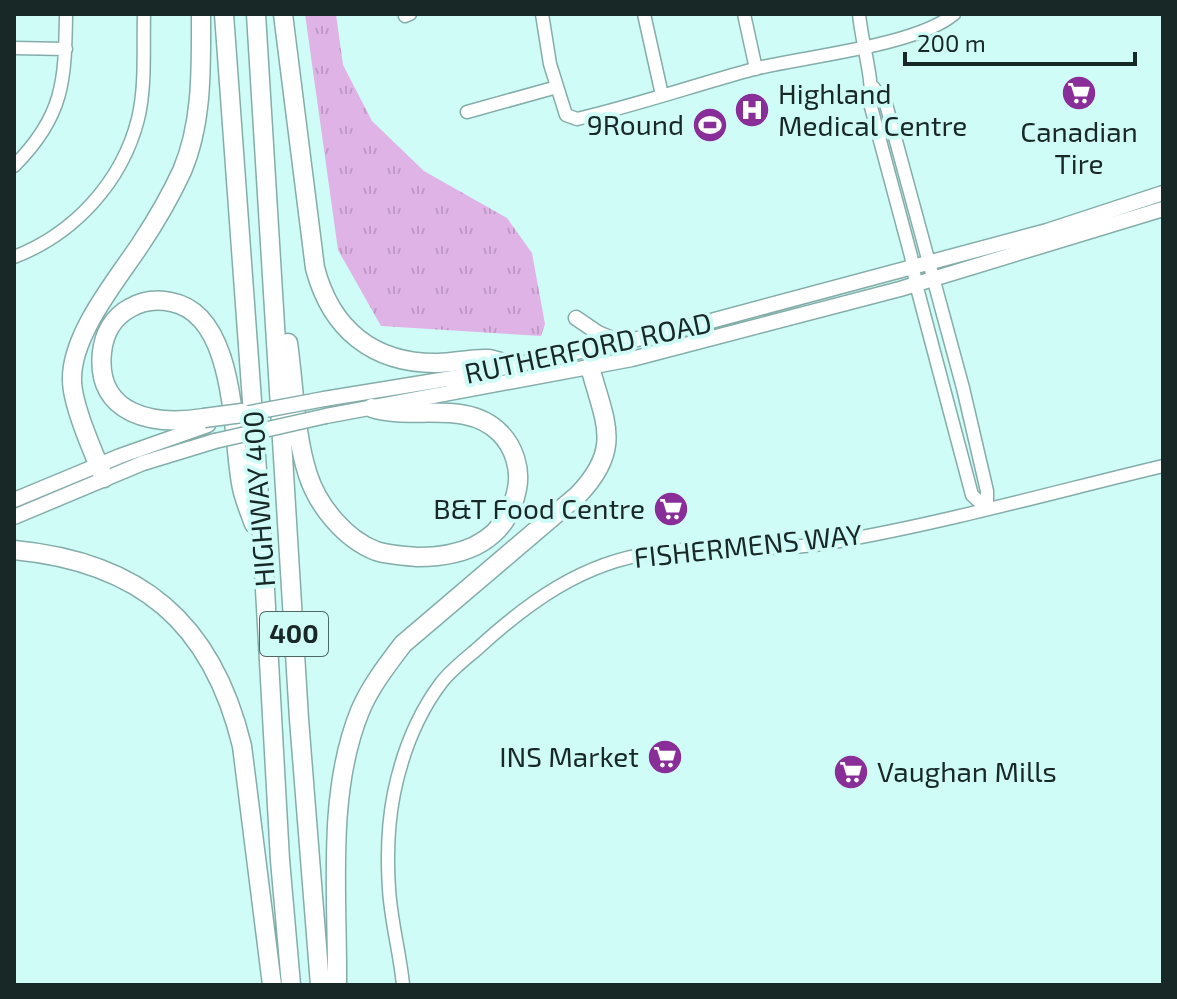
<svg xmlns="http://www.w3.org/2000/svg" width="1177" height="999" viewBox="0 0 1177 999" font-family="'Exo 2',sans-serif">
<style>
.grass{fill:url(#grass-tufts)}
.lines{fill:none;stroke-linecap:round;stroke-linejoin:round}
.minor-casing{stroke:#84adaa;stroke-width:15}
.major-casing{stroke:#84adaa;stroke-width:17}
.highway-casing{stroke:#84adaa;stroke-width:21}
.minor{stroke:#fff;stroke-width:12}
.major{stroke:#fff;stroke-width:14}
.highway{stroke:#fff;stroke-width:18}
.major-bridge-casing{stroke:#84adaa;stroke-width:17;stroke-linecap:butt}
.highway-bridge-casing{stroke:#84adaa;stroke-width:21;stroke-linecap:butt}
.major-bridge{stroke:#fff;stroke-width:14}
.highway-bridge{stroke:#fff;stroke-width:18}
.labels{text-anchor:middle;stroke-width:8;stroke-linejoin:round;paint-order:stroke}
.shield{fill:#d0fcf8;stroke:#4e6866;stroke-width:2}
.shield-label{font-size:26px;font-weight:bold;fill:#172827}
.poi-label{font-size:28px;fill:#172827;stroke:#d0fcf8;text-anchor:end}
.street-label{font-size:28px;fill:#172827;stroke:#d0fcf8}
</style>
<defs>
<pattern id="grass-tufts" width="24" height="20" patternUnits="userSpaceOnUse" patternTransform="scale(2)"><rect width="24" height="20" fill="#e0b3e7"/><path d="M3 7l-1-3M5 7V3M7 7l1-3M15 17l-1-3M17 17v-4M19 17l1-3" fill="none" stroke="#bf9ac6"/></pattern>
</defs>
<rect width="100%" height="100%" fill="#d0fcf8"/>
<path class="grass" d="M 305,14 L 336,14 L 343,65 L 372,121 L 424,171 L 507,218 L 532,253 L 545,324 L 541,336 L 381,326 L 338,250 Z"/>
<g class="lines">
<g class="minor-casing">
<path id="minor" d="M 542,14 L 550,64 L 566,115 L 577,119 C 637,105 695,85 754,69 C 806,56 916,46 954,14
M 644,14 L 662,95
M 744,14 L 756,69
M 859,14 C 862,45 873,75 871,107 L 911,256 L 916,284 L 972,495 L 987,509
M 405,16 L 410,14
M 14,48 L 66,49
M 873,87 L 886,104 L 963,388 L 987,491 L 987,509
M 467,112 L 557,87
M 14,166 C 64,116 65,81 66,14
M 14,257 C 74,234 122,182 138,119 C 146,86 143,48 144,14
M 403,985 C 400,953 391,922 389,889 C 387,859 388,823 394,793 C 402,754 417,715 441,683 C 451,670 464,660 476,650 C 527,603 583,562 653,553 C 713,544 774,553 834,542 C 944,523 1054,492 1163,466"/>
</g>
<g class="major-casing">
<path id="major" d="M 576,318 L 598,333 L 622,343
M 324,399 L 459,377 L 670,332 L 1047,231 L 1163,193
M 326,416 L 632,359 L 900,289 L 1163,209
M 14,500 L 120,456 L 208,425
M 14,517 L 143,463 L 215,441"/>
</g>
<g class="highway-casing">
<path id="highway" d="M 224,14 L 263,553 L 280,860 L 291,985
M 256,14 L 299,719 L 320,985
M 283,14 L 315,268 C 331,329 373,364 438,363 C 454,363 472,358 488,359 C 496,360 505,364 513,366
M 288,343 C 294,385 295,436 308,475 C 318,506 345,539 376,551 C 388,555 405,556 418,557 C 467,557 507,540 517,489 C 521,469 514,447 500,433 C 467,399 413,421 372,408
M 204,418 C 155,426 95,416 102,352 C 104,334 113,317 130,308 C 142,301 157,299 171,302 C 236,314 232,432 241,483 C 243,497 249,510 254,524
M 104,478 C 94,454 72,405 72,380 C 71,335 116,281 140,245 C 156,221 170,197 182,171 C 203,122 201,66 201,14
M 14,550 C 140,562 212,622 242,746 L 272,985
M 337,985 C 338,897 326,794 360,711 C 370,687 387,665 403,644 L 578,495 C 623,448 605,423 590,367"/>
</g>
<use href="#minor" class="minor"/>
<use href="#major" class="major"/>
<use href="#highway" class="highway"/>
<g class="major-bridge-casing">
<path id="major-bridge" d="M 234,416 L 324,399
M 215,441 L 326,416"/>
</g>
<g class="highway-bridge-casing">
<path id="highway-bridge" d="M 204,418 L 242,413"/>
</g>
<use href="#major-bridge" class="major-bridge"/>
<use href="#highway-bridge" class="highway-bridge"/>
</g>
<defs>
<g id="supermarket-disc" transform="scale(1.8)"><circle r="9.5" fill="#892e99" stroke="#d0fcf8"/><path d="M-6-5.5h2.5l.6 2H6L4.5 2H-2.5L-4.4-4H-6ZM-1.5 3.2a1.3 1.3 0 1 0 .1 0ZM3 3.2a1.3 1.3 0 1 0 .1 0Z" fill="#fff"/></g>
<g id="hospital-disc" transform="scale(1.8)"><circle r="9.5" fill="#892e99" stroke="#d0fcf8"/><path d="M-5-5h3v3.5h4V-5h3V5h-3V1.5h-4V5h-3Z" fill="#fff"/></g>
<g id="stadium-disc" transform="scale(1.8)"><circle r="9.5" fill="#892e99" stroke="#d0fcf8"/><path d="M0-5a6.5 5 0 1 0 0 10a6.5 5 0 1 0 0-10ZM-3.5-1.8h7v3.6h-7Z" fill="#fff"/></g>
</defs>
<g fill-rule="evenodd">
<use href="#supermarket-disc" x="1079" y="93"/>
<use href="#hospital-disc" x="752" y="110"/>
<use href="#stadium-disc" x="710" y="125"/>
<use href="#supermarket-disc" x="671" y="509"/>
<use href="#supermarket-disc" x="665" y="757"/>
<use href="#supermarket-disc" x="851" y="772"/>
</g>
<g class="labels">
<rect class="shield" x="260" y="612" width="68" height="44" rx="6"/>
<g class="shield-label">
<text x="294" y="643">400</text>
</g>
<g class="poi-label">
<text x="778" y="104" text-anchor="start">Highland<tspan x="778" dy="32">Medical Centre</tspan></text>
<text x="684" y="135">9Round</text>
<text x="1079" y="142" text-anchor="middle">Canadian<tspan x="1079" dy="32">Tire</tspan></text>
<text x="645" y="519">B&amp;T Food Centre</text>
<text x="639" y="767">INS Market</text>
<text x="877" y="782" text-anchor="start">Vaughan Mills</text>
</g>
<g class="street-label">
<text transform="translate(588 348) rotate(-12)" y="10">RUTHERFORD ROAD</text>
<text transform="translate(259 499) rotate(-94)" y="10">HIGHWAY 400</text>
<text transform="translate(748 546) rotate(-6)" y="10">FISHERMENS WAY</text>
</g>
</g>
<rect width="1177" height="999" fill="none" stroke="#172827" stroke-width="32"/>
<path d="M905 52v12h230v-12" fill="none" stroke="#172827" stroke-width="4"/>
<text x="917" y="52" font-size="24" fill="#172827" stroke="#d0fcf8" stroke-width="6" paint-order="stroke">200 m</text>
</svg>
